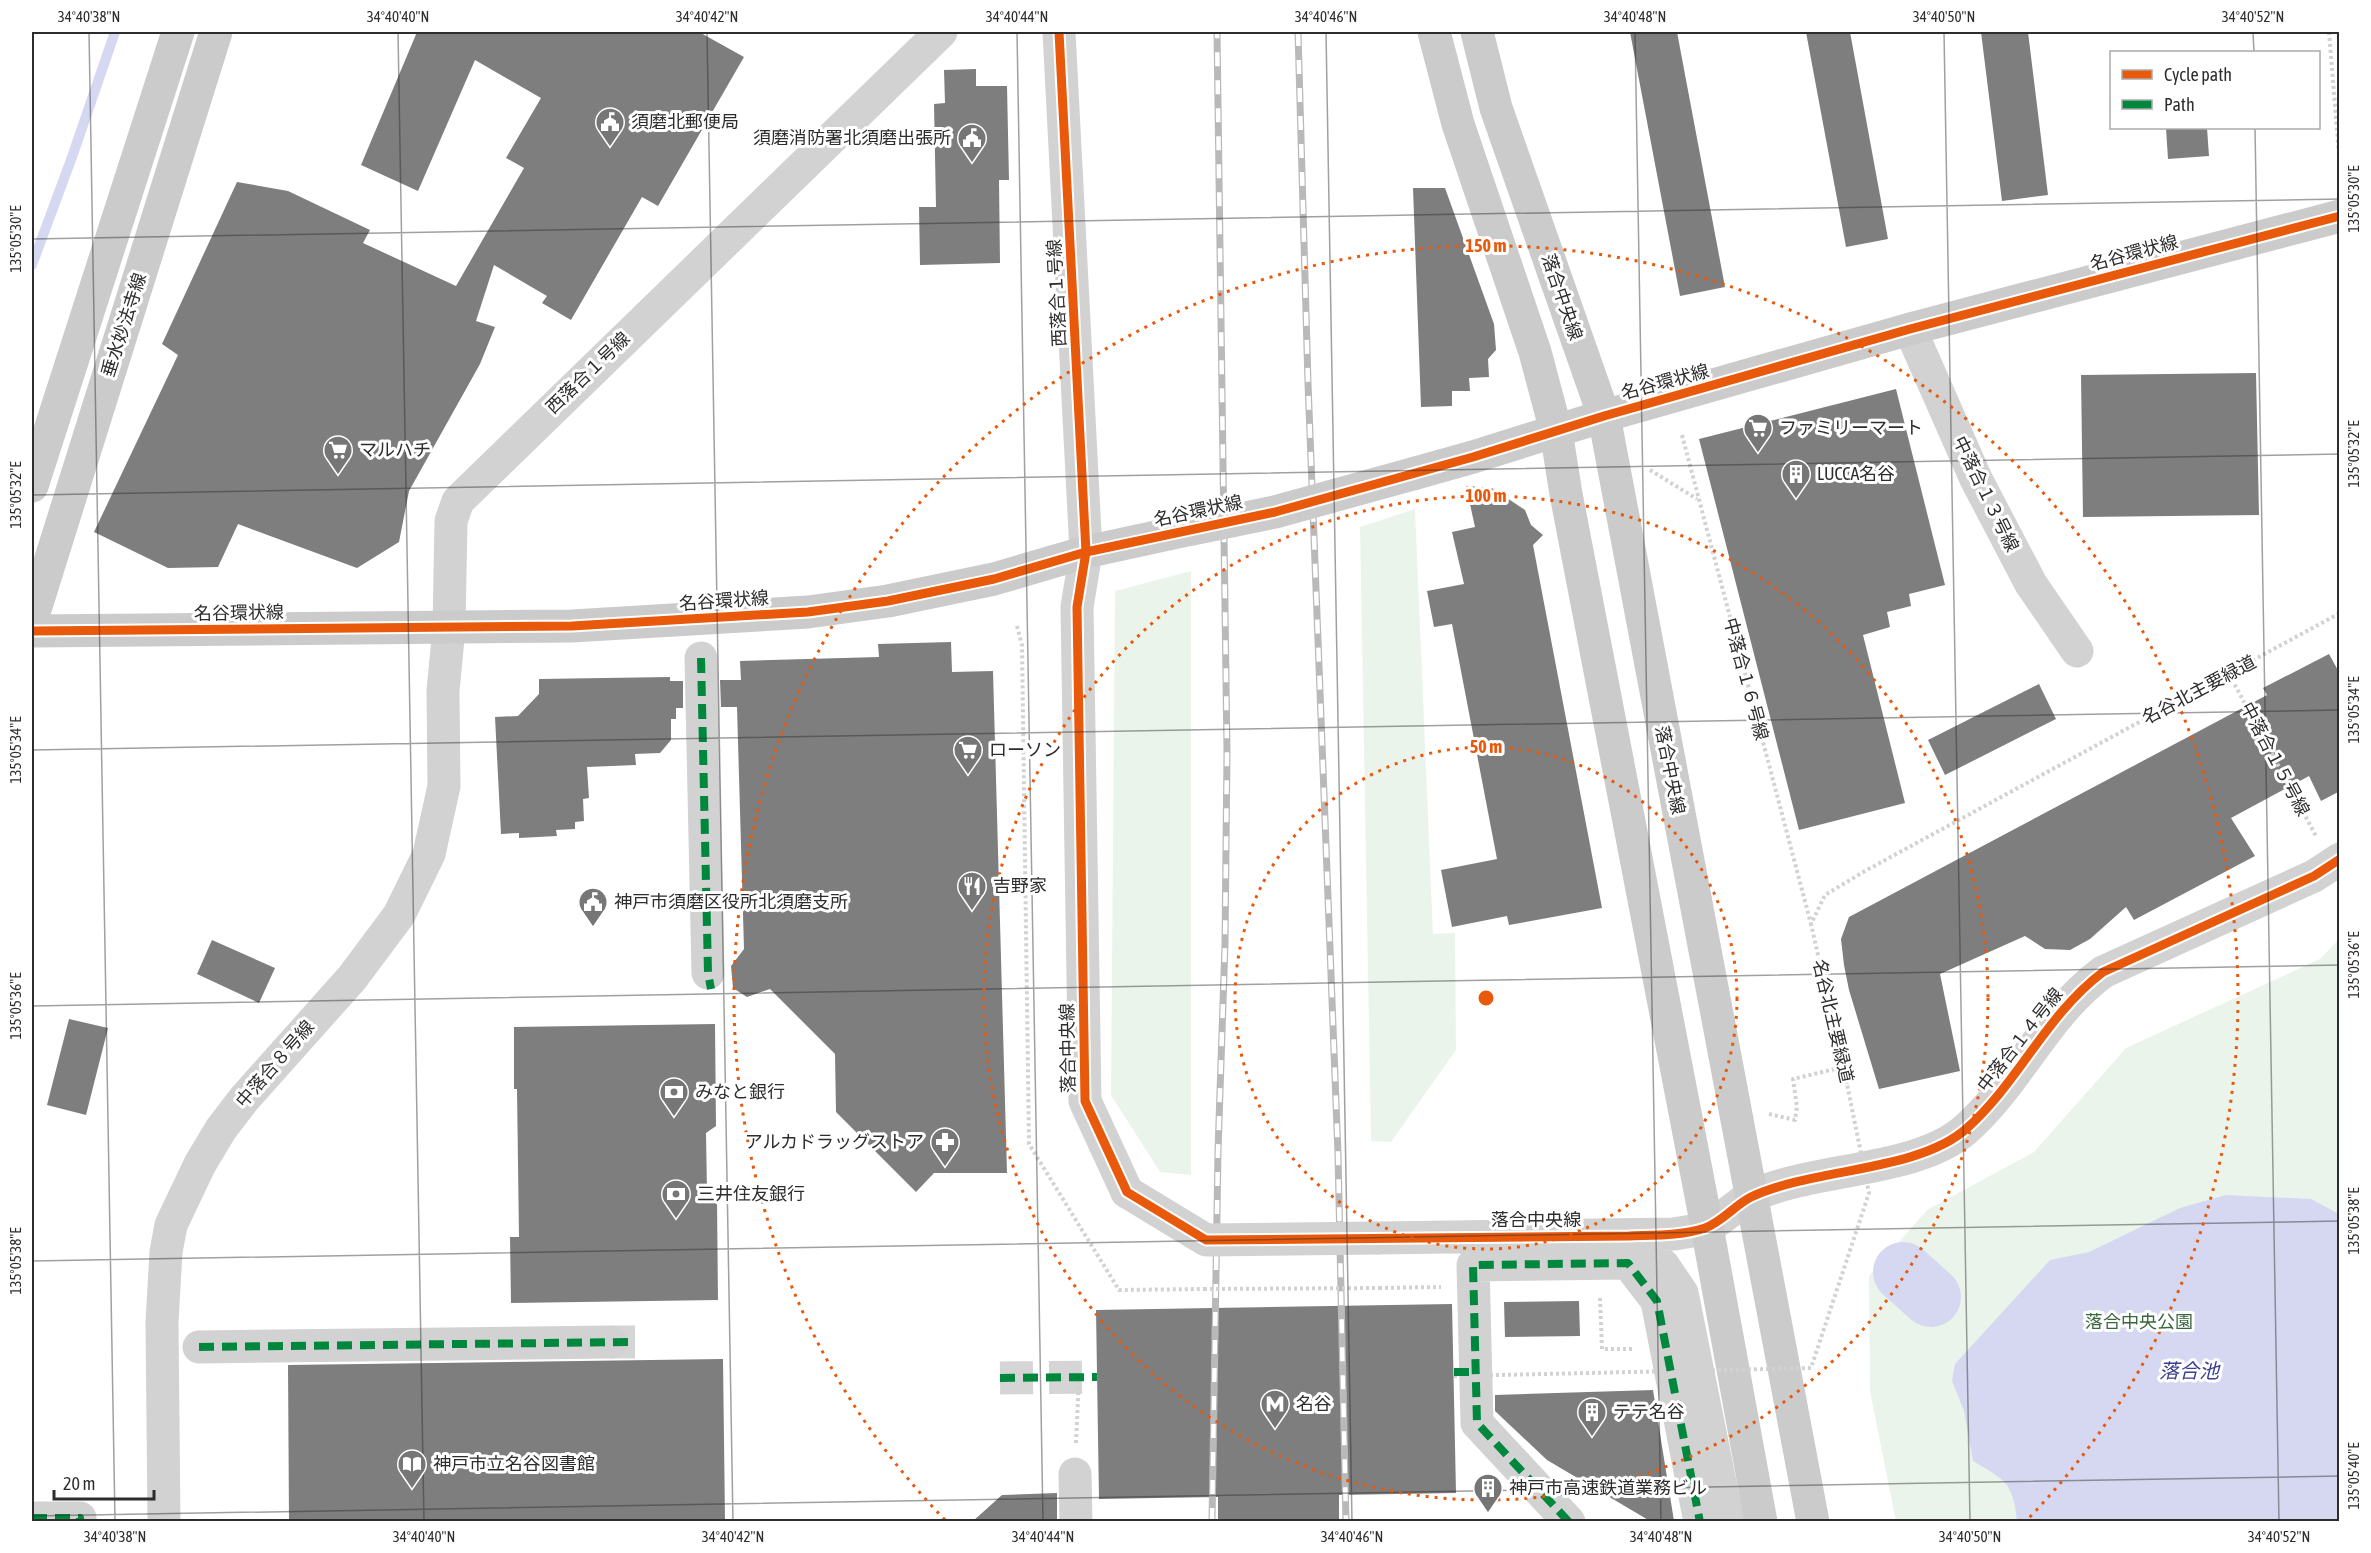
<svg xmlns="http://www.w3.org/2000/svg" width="2371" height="1553" viewBox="0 0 2371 1553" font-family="'Asap Condensed','Noto Sans JP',sans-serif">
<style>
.green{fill:#ebf4eb}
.water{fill:#d6d8f1}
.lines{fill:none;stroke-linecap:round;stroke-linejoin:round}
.stream{stroke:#d6d8f1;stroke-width:10}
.river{stroke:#d6d8f1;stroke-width:60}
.building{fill:#7e7e7e}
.street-tunnel{stroke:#d5d5d5;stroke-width:33;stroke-dasharray:33 16;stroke-linecap:butt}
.path{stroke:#d2d2d2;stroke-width:4;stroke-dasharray:3 3;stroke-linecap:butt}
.street{stroke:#d2d2d2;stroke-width:33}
.secondary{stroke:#cbcbcb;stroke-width:33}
.rail-casing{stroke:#b9b9b9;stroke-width:7}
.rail{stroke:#fff;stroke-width:4.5;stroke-dasharray:14;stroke-linecap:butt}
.path-bridge{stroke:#d2d2d2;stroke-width:4;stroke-dasharray:3 3;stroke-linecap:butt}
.street-bridge{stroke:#d2d2d2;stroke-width:33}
.secondary-bridge{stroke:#cbcbcb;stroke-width:33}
.quiet{stroke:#00873e;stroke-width:8;stroke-dasharray:15 8;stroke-linecap:butt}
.cycleway-casing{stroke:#fff;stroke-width:13}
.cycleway{stroke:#e8590c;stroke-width:9}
.ticks{fill:none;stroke:#2d2d2d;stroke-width:1.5;stroke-opacity:0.45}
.ring{fill:none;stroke:#e8590c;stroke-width:3;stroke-dasharray:3 6}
.labels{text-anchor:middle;stroke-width:6;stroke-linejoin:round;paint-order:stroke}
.poi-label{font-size:18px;fill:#2d2d2d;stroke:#fff;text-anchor:start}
.street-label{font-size:18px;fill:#2d2d2d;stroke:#fff}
.park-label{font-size:18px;fill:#3a683e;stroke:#fff}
.water-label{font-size:20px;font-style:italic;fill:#3b408f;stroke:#fff}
.centre{fill:#e8590c;stroke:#fff;stroke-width:3}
.ring-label{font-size:18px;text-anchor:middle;font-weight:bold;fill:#e8590c;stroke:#fff;stroke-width:6;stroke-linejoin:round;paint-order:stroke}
.neatline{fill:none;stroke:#2d2d2d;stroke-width:2}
.ticks-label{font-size:15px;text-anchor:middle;fill:#2d2d2d}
</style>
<rect width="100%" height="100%" fill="#fff"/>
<path class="green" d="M 1415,509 L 1433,934 L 1455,933 L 1456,1050 L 1391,1142 L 1371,1141 L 1360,527 Z
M 1191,571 L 1191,1175 L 1160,1172 L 1111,1095 L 1115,591 Z
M 2339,939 L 2339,1521 L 1896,1521 L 1870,1391 L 1869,1276 L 1927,1210 L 2034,1152 L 2126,1048 L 2320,959 Z"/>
<path class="water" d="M 2226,1195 L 2311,1199 L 2339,1214 L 2339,1521 L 2017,1521 C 2013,1482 2005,1480 1973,1461 L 1964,1411 L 1952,1381 L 1955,1364 L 2050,1260 L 2089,1252 L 2180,1208 Z"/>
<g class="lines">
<path class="stream" d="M 32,265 L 72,157 L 115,32"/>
<path class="river" d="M 1903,1272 L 1931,1297"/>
</g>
<path class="building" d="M 417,32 L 699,32 L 744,57 L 658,206 L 642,197 L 571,320 L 542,303 L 547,296 L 494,265 L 476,321 L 495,327 L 480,364 L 409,491 L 399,542 L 357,568 L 238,524 L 218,567 L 168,568 L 94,532 L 178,355 L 162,344 L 237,182 L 288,191 L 370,230 L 363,243 L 456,286 L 524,168 L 506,158 L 541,98 L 475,60 L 418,191 L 361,165 Z
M 1630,32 L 1677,32 L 1725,287 L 1680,296 Z
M 1806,32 L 1850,32 L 1888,239 L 1846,247 Z
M 1981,32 L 2028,32 L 2048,195 L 2002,201 Z
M 976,69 L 976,86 L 1007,86 L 1009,180 L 999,180 L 1000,263 L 920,265 L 919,207 L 936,207 L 934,104 L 945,103 L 944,70 Z
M 2166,128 L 2207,128 L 2209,156 L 2168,159 Z
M 1413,188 L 1445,188 L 1494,324 L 1496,350 L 1488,359 L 1489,377 L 1469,378 L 1470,391 L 1452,391 L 1452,406 L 1421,407 Z
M 2256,373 L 2259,515 L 2083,517 L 2081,375 Z
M 1896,389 L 1945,585 L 1909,594 L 1911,606 L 1887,612 L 1890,627 L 1863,635 L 1905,803 L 1799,830 L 1699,439 Z
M 1466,486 L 1492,488 L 1525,510 L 1531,525 L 1543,535 L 1533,545 L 1602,908 L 1509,925 L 1507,916 L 1452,927 L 1441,870 L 1497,859 L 1452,624 L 1434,627 L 1427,591 L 1464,584 L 1452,532 L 1475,527 Z
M 951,642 L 952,672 L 993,671 L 1007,1173 L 934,1173 L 916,1192 L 836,1112 L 835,1054 L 770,989 L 747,997 L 733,988 L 731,966 L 744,949 L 737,707 L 721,707 L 720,680 L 741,680 L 740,661 L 879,657 L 878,644 Z
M 2329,654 L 2340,674 L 2340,791 L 2321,801 L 2309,776 L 2231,818 L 2255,856 L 2134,920 L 2126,907 L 2090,939 L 2070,950 L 2045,949 L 2025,936 L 1940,974 L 1960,1071 L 1879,1089 L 1849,990 L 1844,965 L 1841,939 L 1849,917 L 2267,695 L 2263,688 Z
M 670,677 L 670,681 L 683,681 L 683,708 L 676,708 L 676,719 L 671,719 L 671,740 L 660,753 L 635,754 L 636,765 L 587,767 L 589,798 L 583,799 L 584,821 L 575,822 L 575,829 L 556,830 L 557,836 L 519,838 L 519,833 L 501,834 L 495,717 L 518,716 L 539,694 L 539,679 Z
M 2039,684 L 2056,719 L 1945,775 L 1928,740 Z
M 212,940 L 275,968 L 259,1003 L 197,974 Z
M 69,1019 L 108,1028 L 86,1115 L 47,1105 Z
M 715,1024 L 716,1126 L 706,1133 L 707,1192 L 717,1200 L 718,1300 L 511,1303 L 510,1237 L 519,1237 L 517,1089 L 514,1089 L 514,1027 Z
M 1579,1301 L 1580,1336 L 1505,1337 L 1504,1302 Z
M 1452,1304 L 1456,1493 L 1339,1495 L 1339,1521 L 1218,1521 L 1218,1497 L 1099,1499 L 1096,1310 Z
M 723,1359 L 725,1521 L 289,1521 L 288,1365 Z
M 1653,1390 L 1674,1521 L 1650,1521 L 1547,1460 L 1495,1411 L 1495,1395 Z
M 1057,1493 L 1057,1521 L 973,1521 L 1002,1495 Z"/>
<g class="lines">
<path class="street-tunnel" d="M 611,1342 L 635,1342
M 1000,1378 L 1097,1377"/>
<path class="path" d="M 2329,32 L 2340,167
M 1682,435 L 1811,924
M 1650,470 L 1697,499
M 1017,626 L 1022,645 L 1029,1144 L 1119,1290 L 1204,1289
M 2229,674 L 2316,836
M 1847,1084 L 1811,924 L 1825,895 L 1865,871 L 2340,613
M 1769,1114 L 1795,1120 L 1797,1107 L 1793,1079 L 1843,1067
M 1379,1288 L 1441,1287
M 1600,1298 L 1602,1349 L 1633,1349
M 1076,1443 L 1079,1377"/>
<path class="street" d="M 1059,32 L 1086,552 L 1077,607 L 1085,1101 L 1127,1192
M 1910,329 L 1976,479 L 2031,584 L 2077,651
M 701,658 L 708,973
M 1629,1236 L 1663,1265 L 1682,1293 L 1728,1522
M 1376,1238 L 1674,1234 C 1685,1232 1699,1231 1709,1226 C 1724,1218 1736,1205 1750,1197 C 1811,1167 1917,1173 1966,1129 C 2019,1082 2044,1016 2103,972 L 2314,876 L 2340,859
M 199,1347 L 611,1342
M 1075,1474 L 1076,1522
M 32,1518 L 80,1518 L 80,1522
M 164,1522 L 162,1322 L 166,1252 L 171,1225 L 200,1164 L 221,1129 L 244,1099 L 352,978 L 399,915 L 429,854 L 444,786 L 443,691 L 449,628 L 451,521 L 458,501 L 941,32
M 1569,1522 L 1477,1423 L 1473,1265 L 1628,1263 L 1657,1301 L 1700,1522"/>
<path class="secondary" d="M 1434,32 L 1458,124 L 1535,352 L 1556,431 L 1566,494 L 1707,1227 L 1761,1522
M 1477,32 L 1496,108 L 1604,416 L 1813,1522
M 1416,473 L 1473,457 L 1604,416 L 1910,329 L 2340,216
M 32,486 L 178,32
M 32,619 L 216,32
M 32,631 L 572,626 L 808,612 L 888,601 L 994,579 L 1086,552 L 1192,529"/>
<g class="rail-casing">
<path id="rail" d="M 1298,32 L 1308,383 L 1338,1154 L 1346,1522
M 1212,1522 L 1218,1151 L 1225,944 L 1227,751 L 1217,32"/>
</g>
<use href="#rail" class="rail"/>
<path class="path-bridge" d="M 1204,1289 L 1379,1288
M 1454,1376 L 1811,1368 L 1869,1193 L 1847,1084"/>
<path class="street-bridge" d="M 1127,1192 L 1206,1240 L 1376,1238"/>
<path class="secondary-bridge" d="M 1192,529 L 1275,512 L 1416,473"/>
<path class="quiet" d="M 701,658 L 708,973 L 711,989
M 199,1347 L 635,1342
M 1454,1372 L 1475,1372
M 1000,1378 L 1097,1377
M 32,1518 L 80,1518 L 80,1522
M 1569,1522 L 1477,1423 L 1473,1265 L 1628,1263 L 1657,1301 L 1700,1522"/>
<g class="cycleway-casing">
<path id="cycleway" d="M 1059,32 L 1086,552 L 1077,607 L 1085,1101 L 1127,1192 L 1206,1240 L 1629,1236 C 1654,1235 1681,1236 1705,1228 C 1722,1222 1735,1205 1751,1197 C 1812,1168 1917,1172 1966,1129 C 2019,1082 2045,1016 2103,972 L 2314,876 L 2340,859
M 32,631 L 572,626 L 808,612 L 888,601 L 994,579 L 1086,552 L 1275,512 L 1473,457 L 1604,416 L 1910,329 L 2340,216"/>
</g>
<use href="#cycleway" class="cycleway"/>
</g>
<path class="ticks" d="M 89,32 L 115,1522M 398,32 L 424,1522M 707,32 L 733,1522M 1017,32 L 1043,1522M 1326,32 L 1352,1522M 1635,32 L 1661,1522M 1944,32 L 1970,1522M 2253,32 L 2254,52M 2255,128 L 2279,1522M 32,239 L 2340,199M 32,495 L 2340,454M 32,750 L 2340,710M 32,1006 L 2340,965M 32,1261 L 2340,1221M 32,1516 L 2340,1476"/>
<g class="ring">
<circle cx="1486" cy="998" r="251"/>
<circle cx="1486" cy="998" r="502"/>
<path d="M945 1520A752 752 0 1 1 2027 1520"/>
</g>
<defs>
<g id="civic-pin" transform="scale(1.5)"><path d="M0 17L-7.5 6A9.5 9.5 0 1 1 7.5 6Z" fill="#767676" stroke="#fff"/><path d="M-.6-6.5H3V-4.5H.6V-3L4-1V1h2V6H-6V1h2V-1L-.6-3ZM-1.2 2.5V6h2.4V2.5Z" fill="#fff"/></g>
<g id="supermarket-pin" transform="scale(1.5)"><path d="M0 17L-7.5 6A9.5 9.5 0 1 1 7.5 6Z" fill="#767676" stroke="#fff"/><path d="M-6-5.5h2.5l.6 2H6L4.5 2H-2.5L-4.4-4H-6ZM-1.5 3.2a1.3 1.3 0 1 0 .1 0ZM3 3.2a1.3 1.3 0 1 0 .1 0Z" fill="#fff"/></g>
<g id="building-pin" transform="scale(1.5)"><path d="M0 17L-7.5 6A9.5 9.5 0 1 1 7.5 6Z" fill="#767676" stroke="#fff"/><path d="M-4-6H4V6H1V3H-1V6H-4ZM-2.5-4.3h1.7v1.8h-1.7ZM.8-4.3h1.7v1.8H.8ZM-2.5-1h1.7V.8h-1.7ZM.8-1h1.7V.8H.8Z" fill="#fff"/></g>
<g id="restaurant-pin" transform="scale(1.5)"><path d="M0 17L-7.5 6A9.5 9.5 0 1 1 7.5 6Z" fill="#767676" stroke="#fff"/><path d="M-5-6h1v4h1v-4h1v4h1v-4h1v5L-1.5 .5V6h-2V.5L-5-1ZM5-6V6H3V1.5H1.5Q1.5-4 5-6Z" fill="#fff"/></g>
<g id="bank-pin" transform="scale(1.5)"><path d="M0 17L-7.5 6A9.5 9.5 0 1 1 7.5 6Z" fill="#767676" stroke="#fff"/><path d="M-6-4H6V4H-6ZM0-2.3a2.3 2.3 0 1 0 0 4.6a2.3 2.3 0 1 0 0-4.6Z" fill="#fff"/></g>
<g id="pharmacy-pin" transform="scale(1.5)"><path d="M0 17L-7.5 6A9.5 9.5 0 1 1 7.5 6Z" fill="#767676" stroke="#fff"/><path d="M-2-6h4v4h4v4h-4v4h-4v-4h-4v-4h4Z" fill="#fff"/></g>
<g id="metro-pin" transform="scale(1.5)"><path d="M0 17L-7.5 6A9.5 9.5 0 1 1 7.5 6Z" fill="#767676" stroke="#fff"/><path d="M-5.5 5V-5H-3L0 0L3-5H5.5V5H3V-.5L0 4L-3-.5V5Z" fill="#fff"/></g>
<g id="library-pin" transform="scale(1.5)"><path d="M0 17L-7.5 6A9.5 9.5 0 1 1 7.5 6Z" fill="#767676" stroke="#fff"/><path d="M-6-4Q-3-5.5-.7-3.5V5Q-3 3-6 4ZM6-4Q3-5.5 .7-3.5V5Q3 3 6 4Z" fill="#fff"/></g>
</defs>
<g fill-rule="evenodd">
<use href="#civic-pin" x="610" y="122"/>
<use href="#civic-pin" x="972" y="138"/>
<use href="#supermarket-pin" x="1758" y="428"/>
<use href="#supermarket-pin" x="338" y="450"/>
<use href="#building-pin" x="1796" y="474"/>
<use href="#supermarket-pin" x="968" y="750"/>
<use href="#restaurant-pin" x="972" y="886"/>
<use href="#civic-pin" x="593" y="902"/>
<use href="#bank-pin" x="674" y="1092"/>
<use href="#pharmacy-pin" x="945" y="1142"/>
<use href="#bank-pin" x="676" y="1194"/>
<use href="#metro-pin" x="1275" y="1404"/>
<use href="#building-pin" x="1592" y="1412"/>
<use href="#library-pin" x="412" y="1464"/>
<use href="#building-pin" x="1488" y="1488"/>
</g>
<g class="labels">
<g class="poi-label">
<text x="631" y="128">須磨北郵便局</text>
<text x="951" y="144" text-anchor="end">須磨消防署北須磨出張所</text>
<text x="1779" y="434">ファミリーマート</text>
<text x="359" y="456">マルハチ</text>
<text x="1817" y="480">LUCCA名谷</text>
<text x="989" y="756">ローソン</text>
<text x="993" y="892">吉野家</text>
<text x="614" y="908">神戸市須磨区役所北須磨支所</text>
<text x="695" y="1098">みなと銀行</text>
<text x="924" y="1148" text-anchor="end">アルカドラッグストア</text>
<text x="697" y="1200">三井住友銀行</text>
<text x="1296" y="1410">名谷</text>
<text x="1613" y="1418">テテ名谷</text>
<text x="433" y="1470">神戸市立名谷図書館</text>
<text x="1509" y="1494">神戸市高速鉄道業務ビル</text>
</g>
<g class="street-label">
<text transform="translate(2134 253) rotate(-15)" y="6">名谷環状線</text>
<text transform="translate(1057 293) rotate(-93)" y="6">西落合１号線</text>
<text transform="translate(1562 297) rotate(71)" y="6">落合中央線</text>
<text transform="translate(124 325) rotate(-72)" y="6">垂水妙法寺線</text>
<text transform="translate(588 373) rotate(-44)" y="6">西落合１号線</text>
<text transform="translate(1665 382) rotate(-15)" y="6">名谷環状線</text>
<text transform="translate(1986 494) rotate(64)" y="6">中落合１３号線</text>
<text transform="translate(1198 511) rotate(-12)" y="6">名谷環状線</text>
<text transform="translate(724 601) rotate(-4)" y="6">名谷環状線</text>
<text transform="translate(239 613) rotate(-1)" y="6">名谷環状線</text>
<text transform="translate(1746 679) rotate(75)" y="6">中落合１６号線</text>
<text transform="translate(2199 690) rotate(-28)" y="6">名谷北主要緑道</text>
<text transform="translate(2275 759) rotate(62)" y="6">中落合１５号線</text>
<text transform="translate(1670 770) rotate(79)" y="6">落合中央線</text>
<text transform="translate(1833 1021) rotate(77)" y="6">名谷北主要緑道</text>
<text transform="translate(2020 1040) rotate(-52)" y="6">中落合１４号線</text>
<text transform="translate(1068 1048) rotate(-91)" y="6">落合中央線</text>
<text transform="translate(275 1064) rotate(-49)" y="6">中落合８号線</text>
<text x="1536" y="1226">落合中央線</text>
</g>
<g class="park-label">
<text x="2139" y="1328">落合中央公園</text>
</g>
<g class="water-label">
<text x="2189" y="1378">落合池</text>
</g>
</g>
<circle cx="1486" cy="998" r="9" class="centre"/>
<g class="ring-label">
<text x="1486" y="252">150 m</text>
<text x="1486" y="502">100 m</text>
<text x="1486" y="753">50 m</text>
</g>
<rect width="2371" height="1553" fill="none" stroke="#ffffff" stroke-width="66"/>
<rect x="2110" y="51" width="210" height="78" fill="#ffffff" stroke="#ababab" stroke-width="1.5"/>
<rect x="2122" y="70" width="30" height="9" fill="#e8590c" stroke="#ababab" stroke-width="1.5"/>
<text x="2164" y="81" font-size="18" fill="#2d2d2d">Cycle path</text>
<rect x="2122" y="100" width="30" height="9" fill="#00873e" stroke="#ababab" stroke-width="1.5"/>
<text x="2164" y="111" font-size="18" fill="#2d2d2d">Path</text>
<path d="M54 1490v9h100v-9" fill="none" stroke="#2d2d2d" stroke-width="3"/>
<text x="63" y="1490" font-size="18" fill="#2d2d2d" stroke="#ffffff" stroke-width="4.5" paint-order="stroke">20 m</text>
<rect x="33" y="33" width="2305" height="1487" class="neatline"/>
<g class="ticks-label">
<text x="89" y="22">34°40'38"N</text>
<text x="398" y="22">34°40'40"N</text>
<text x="707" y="22">34°40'42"N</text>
<text x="1017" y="22">34°40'44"N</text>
<text x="1326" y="22">34°40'46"N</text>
<text x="1635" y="22">34°40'48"N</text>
<text x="1944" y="22">34°40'50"N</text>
<text x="2253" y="22">34°40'52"N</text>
<text transform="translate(2354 199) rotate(-90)" y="5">135°05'30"E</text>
<text transform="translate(16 239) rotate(-90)" y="5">135°05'30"E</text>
<text transform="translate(2354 454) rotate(-90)" y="5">135°05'32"E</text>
<text transform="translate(16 495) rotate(-90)" y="5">135°05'32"E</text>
<text transform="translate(2354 710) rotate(-90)" y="5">135°05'34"E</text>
<text transform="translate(16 750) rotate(-90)" y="5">135°05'34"E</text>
<text transform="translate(2354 965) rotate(-90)" y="5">135°05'36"E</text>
<text transform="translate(16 1006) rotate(-90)" y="5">135°05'36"E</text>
<text transform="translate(2354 1221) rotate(-90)" y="5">135°05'38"E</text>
<text transform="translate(16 1261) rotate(-90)" y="5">135°05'38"E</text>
<text transform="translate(2354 1476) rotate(-90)" y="5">135°05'40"E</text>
<text x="115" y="1542">34°40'38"N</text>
<text x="424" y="1542">34°40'40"N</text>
<text x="733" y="1542">34°40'42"N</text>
<text x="1043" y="1542">34°40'44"N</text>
<text x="1352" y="1542">34°40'46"N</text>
<text x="1661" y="1542">34°40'48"N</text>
<text x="1970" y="1542">34°40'50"N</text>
<text x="2279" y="1542">34°40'52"N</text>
</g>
</svg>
